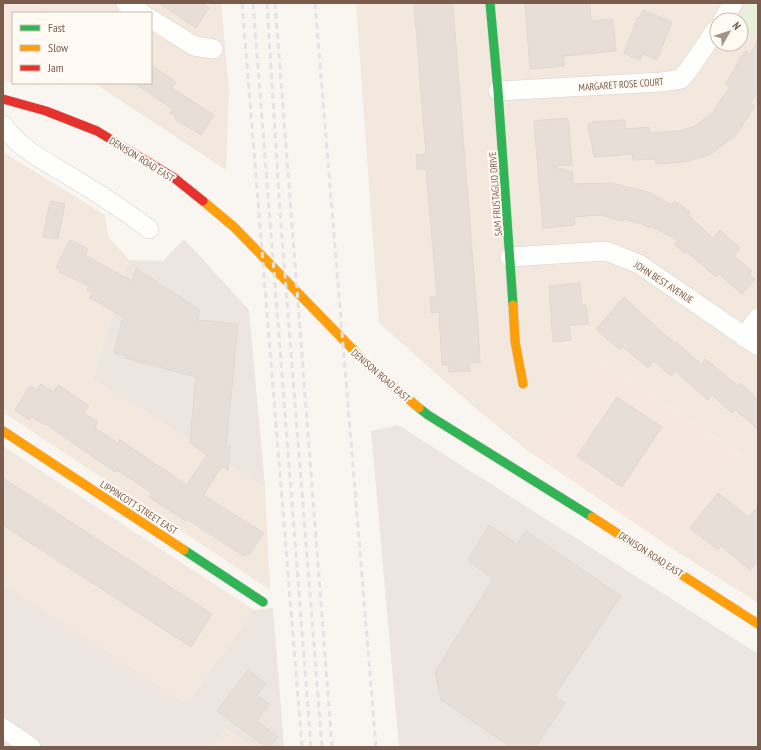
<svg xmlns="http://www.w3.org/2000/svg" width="761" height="750" viewBox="0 0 761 750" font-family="'PT Sans Narrow',sans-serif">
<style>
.residential{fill:#f2e8de;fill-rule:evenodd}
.commercial{fill:#f6e8e1}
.industrial{fill:#ede5e0}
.green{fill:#e7f0db}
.building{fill:#e6ded7;stroke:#e2d8d2}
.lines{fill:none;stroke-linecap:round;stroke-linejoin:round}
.street-casing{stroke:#d7d1cb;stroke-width:20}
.fast-casing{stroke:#d9d2cb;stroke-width:10}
.slow-casing{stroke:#d9d2cb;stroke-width:10}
.jam-casing{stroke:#d9d2cb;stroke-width:10}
.street{stroke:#fefefd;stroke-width:19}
.fast{stroke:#30b455;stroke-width:9}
.slow{stroke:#ff9f0a;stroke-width:9}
.jam{stroke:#e5322d;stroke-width:9}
.rail{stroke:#e6e3e7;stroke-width:3;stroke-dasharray:6 4;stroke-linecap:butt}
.labels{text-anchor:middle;stroke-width:4;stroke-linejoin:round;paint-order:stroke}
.street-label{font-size:10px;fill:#7a5c4d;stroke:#fffaf3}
</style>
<rect width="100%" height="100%" fill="#f9f5f0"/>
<path class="residential" d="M 40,3 L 221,3 L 229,90 L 226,170 L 94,83 L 151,83 L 151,13 L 39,13 Z
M 356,3 L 758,3 L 758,603 L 673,549 L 742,455 L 602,364 L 528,451 L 474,407 L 379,323 ZM 717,20 L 741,20 L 741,44 L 717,44 Z
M 3,152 L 105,215 L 108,236 L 129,260 L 93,379 L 265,487 L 270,590 L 3,412 Z
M 3,446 L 254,610 L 186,704 L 3,583 Z
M 224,729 L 252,747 L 213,747 Z"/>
<path class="commercial" d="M 3,3 L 40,3 L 39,13 L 13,13 L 13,83 L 3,80 Z
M 602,364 L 743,456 L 673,549 L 528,451 Z"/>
<path class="industrial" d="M 184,239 L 249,310 L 265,487 L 93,379 L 129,260 L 163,261 Z
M 398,425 L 758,654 L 758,747 L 399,747 L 371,431 Z
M 3,583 L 186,704 L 254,610 L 273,608 L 284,747 L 252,747 L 225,729 L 213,747 L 3,747 Z"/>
<path class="green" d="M 751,3 L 758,3 L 758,39 L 741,28 L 740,20 Z"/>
<path class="building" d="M 159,3 L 201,3 L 209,8 L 196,28 Z
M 414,3 L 451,3 L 453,7 L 478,326 L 480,362 L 469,363 L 470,371 L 449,372 L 448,365 L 442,365 L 439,312 L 431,313 L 430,297 L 437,297 L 426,169 L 417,169 L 416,155 L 426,154 Z
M 525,3 L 590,3 L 591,21 L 613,19 L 616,51 L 563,56 L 564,66 L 530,69 Z
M 643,10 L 672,22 L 657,60 L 643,54 L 640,60 L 624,53 L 638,17 L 640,18 Z
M 758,41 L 758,91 L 750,103 L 755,106 L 736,135 L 711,154 L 685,162 L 656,164 L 656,159 L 633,160 L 632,154 L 594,157 L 588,124 L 592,124 L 592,122 L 625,120 L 625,129 L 649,127 L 650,133 L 680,131 L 695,126 L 712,113 L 730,87 L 725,84 L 737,65 L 736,65 L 744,52 L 745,51 L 750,54 Z
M 151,65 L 176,82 L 172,88 L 214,115 L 201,135 L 175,119 L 176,117 L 170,113 L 173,109 L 134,83 L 151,83 Z
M 566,118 L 568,119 L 569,126 L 572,165 L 551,166 L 572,172 L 573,184 L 610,183 L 648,192 L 672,205 L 674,201 L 690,212 L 688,215 L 713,238 L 720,230 L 740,248 L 734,256 L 752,271 L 749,274 L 755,279 L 742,294 L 719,274 L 716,277 L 689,254 L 688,254 L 685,252 L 684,253 L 674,244 L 678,240 L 650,226 L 649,228 L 642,224 L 623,219 L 623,221 L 600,215 L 574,217 L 575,225 L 543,228 L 534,121 Z
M 50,201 L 65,204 L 58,239 L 43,237 Z
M 70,240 L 88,249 L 85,255 L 132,281 L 136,269 L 148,276 L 200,310 L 197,320 L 238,324 L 226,447 L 230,446 L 228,470 L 222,466 L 203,495 L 264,533 L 249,555 L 246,553 L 244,556 L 187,519 L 186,521 L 164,507 L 149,497 L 152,493 L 119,471 L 119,472 L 116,470 L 115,472 L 46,424 L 45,425 L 32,417 L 30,420 L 15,410 L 30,386 L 37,390 L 41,384 L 54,392 L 58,385 L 89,406 L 84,413 L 98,422 L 95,428 L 118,443 L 120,440 L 187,485 L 207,455 L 190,443 L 196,377 L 125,358 L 126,356 L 114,353 L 123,317 L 90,298 L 92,293 L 87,290 L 89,286 L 59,272 L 60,269 L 56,267 Z
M 580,283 L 582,305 L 586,305 L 588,324 L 569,325 L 571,340 L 553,342 L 549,286 Z
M 624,297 L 665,335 L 675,343 L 676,342 L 701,364 L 705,359 L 738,386 L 740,383 L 758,399 L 758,429 L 735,410 L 732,413 L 712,395 L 708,400 L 675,371 L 671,376 L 654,361 L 648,368 L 623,347 L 620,350 L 596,329 Z
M 617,397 L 662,427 L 622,487 L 577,456 Z
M 3,478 L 212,614 L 191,647 L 3,525 Z
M 718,493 L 749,517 L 758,507 L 758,561 L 750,570 L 721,546 L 718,550 L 690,528 Z
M 489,525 L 517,544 L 526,531 L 621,596 L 554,696 L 565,703 L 535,747 L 511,747 L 441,700 L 435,672 L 493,579 L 468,560 Z
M 248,670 L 266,684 L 257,695 L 269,704 L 256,721 L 278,737 L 270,747 L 266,747 L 217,711 Z"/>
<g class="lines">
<g class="street-casing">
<path id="street" d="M 126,3 L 142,13
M 151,19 L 194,46 L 213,49
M 723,20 L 733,3
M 498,91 L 661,82 L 681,79 L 690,68 L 717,28
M 3,125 C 18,148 45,161 68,175 C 96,192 123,209 149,229
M 510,257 L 606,251 L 639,264 L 758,346
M 744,337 L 758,318
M 3,728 L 31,747"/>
</g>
<g class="fast-casing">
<path id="fast" d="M 490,3 L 498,91 L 513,305
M 419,408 L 428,415 L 592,517
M 184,550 L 263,602"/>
</g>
<g class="slow-casing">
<path id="slow" d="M 203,201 L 234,227 L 367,364 L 419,408
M 513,305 L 515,341 L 523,384
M 3,431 L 184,550
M 592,517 L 758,624"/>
</g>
<g class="jam-casing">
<path id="jam" d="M 3,99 L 46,111 L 97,131 L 173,177 L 203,201"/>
</g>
<use href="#street" class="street"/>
<use href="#fast" class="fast"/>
<use href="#slow" class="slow"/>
<use href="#jam" class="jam"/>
<path class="rail" d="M 242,3 L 302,747
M 253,3 L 311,747
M 267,3 L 280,212 L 322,747
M 275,3 L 332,747
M 315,3 L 376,747"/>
</g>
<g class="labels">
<g class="street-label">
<text transform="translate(621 84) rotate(-4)" y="4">MARGARET ROSE COURT</text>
<text transform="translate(142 159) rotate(32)" y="4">DENISON ROAD EAST</text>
<text transform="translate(495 194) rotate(-94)" y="4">SAM FRUSTAGLIO DRIVE</text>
<text transform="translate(664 282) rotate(33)" y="4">JOHN BEST AVENUE</text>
<text transform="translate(381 375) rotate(41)" y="4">DENISON ROAD EAST</text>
<text transform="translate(139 507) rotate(33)" y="4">LIPPINCOTT STREET EAST</text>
<text transform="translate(651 554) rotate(33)" y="4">DENISON ROAD EAST</text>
</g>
</g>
<rect width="761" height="750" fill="none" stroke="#7a5c4d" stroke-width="8"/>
<rect x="12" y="12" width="140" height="72" fill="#fffaf3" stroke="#cabbb1"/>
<rect x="20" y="25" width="20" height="6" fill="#30b455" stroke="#cabbb1"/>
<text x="48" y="32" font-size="12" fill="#7a5c4d">Fast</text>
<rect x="20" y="45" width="20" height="6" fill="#ff9f0a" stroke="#cabbb1"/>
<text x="48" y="52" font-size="12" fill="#7a5c4d">Slow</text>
<rect x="20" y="65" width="20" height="6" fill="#e5322d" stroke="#cabbb1"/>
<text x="48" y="72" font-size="12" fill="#7a5c4d">Jam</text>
<g transform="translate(729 32) rotate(51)"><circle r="19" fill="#fffaf3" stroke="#cabbb1"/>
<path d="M0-3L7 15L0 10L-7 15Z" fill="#a69286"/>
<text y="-6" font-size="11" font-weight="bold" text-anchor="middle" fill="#7a5c4d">N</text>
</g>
</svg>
